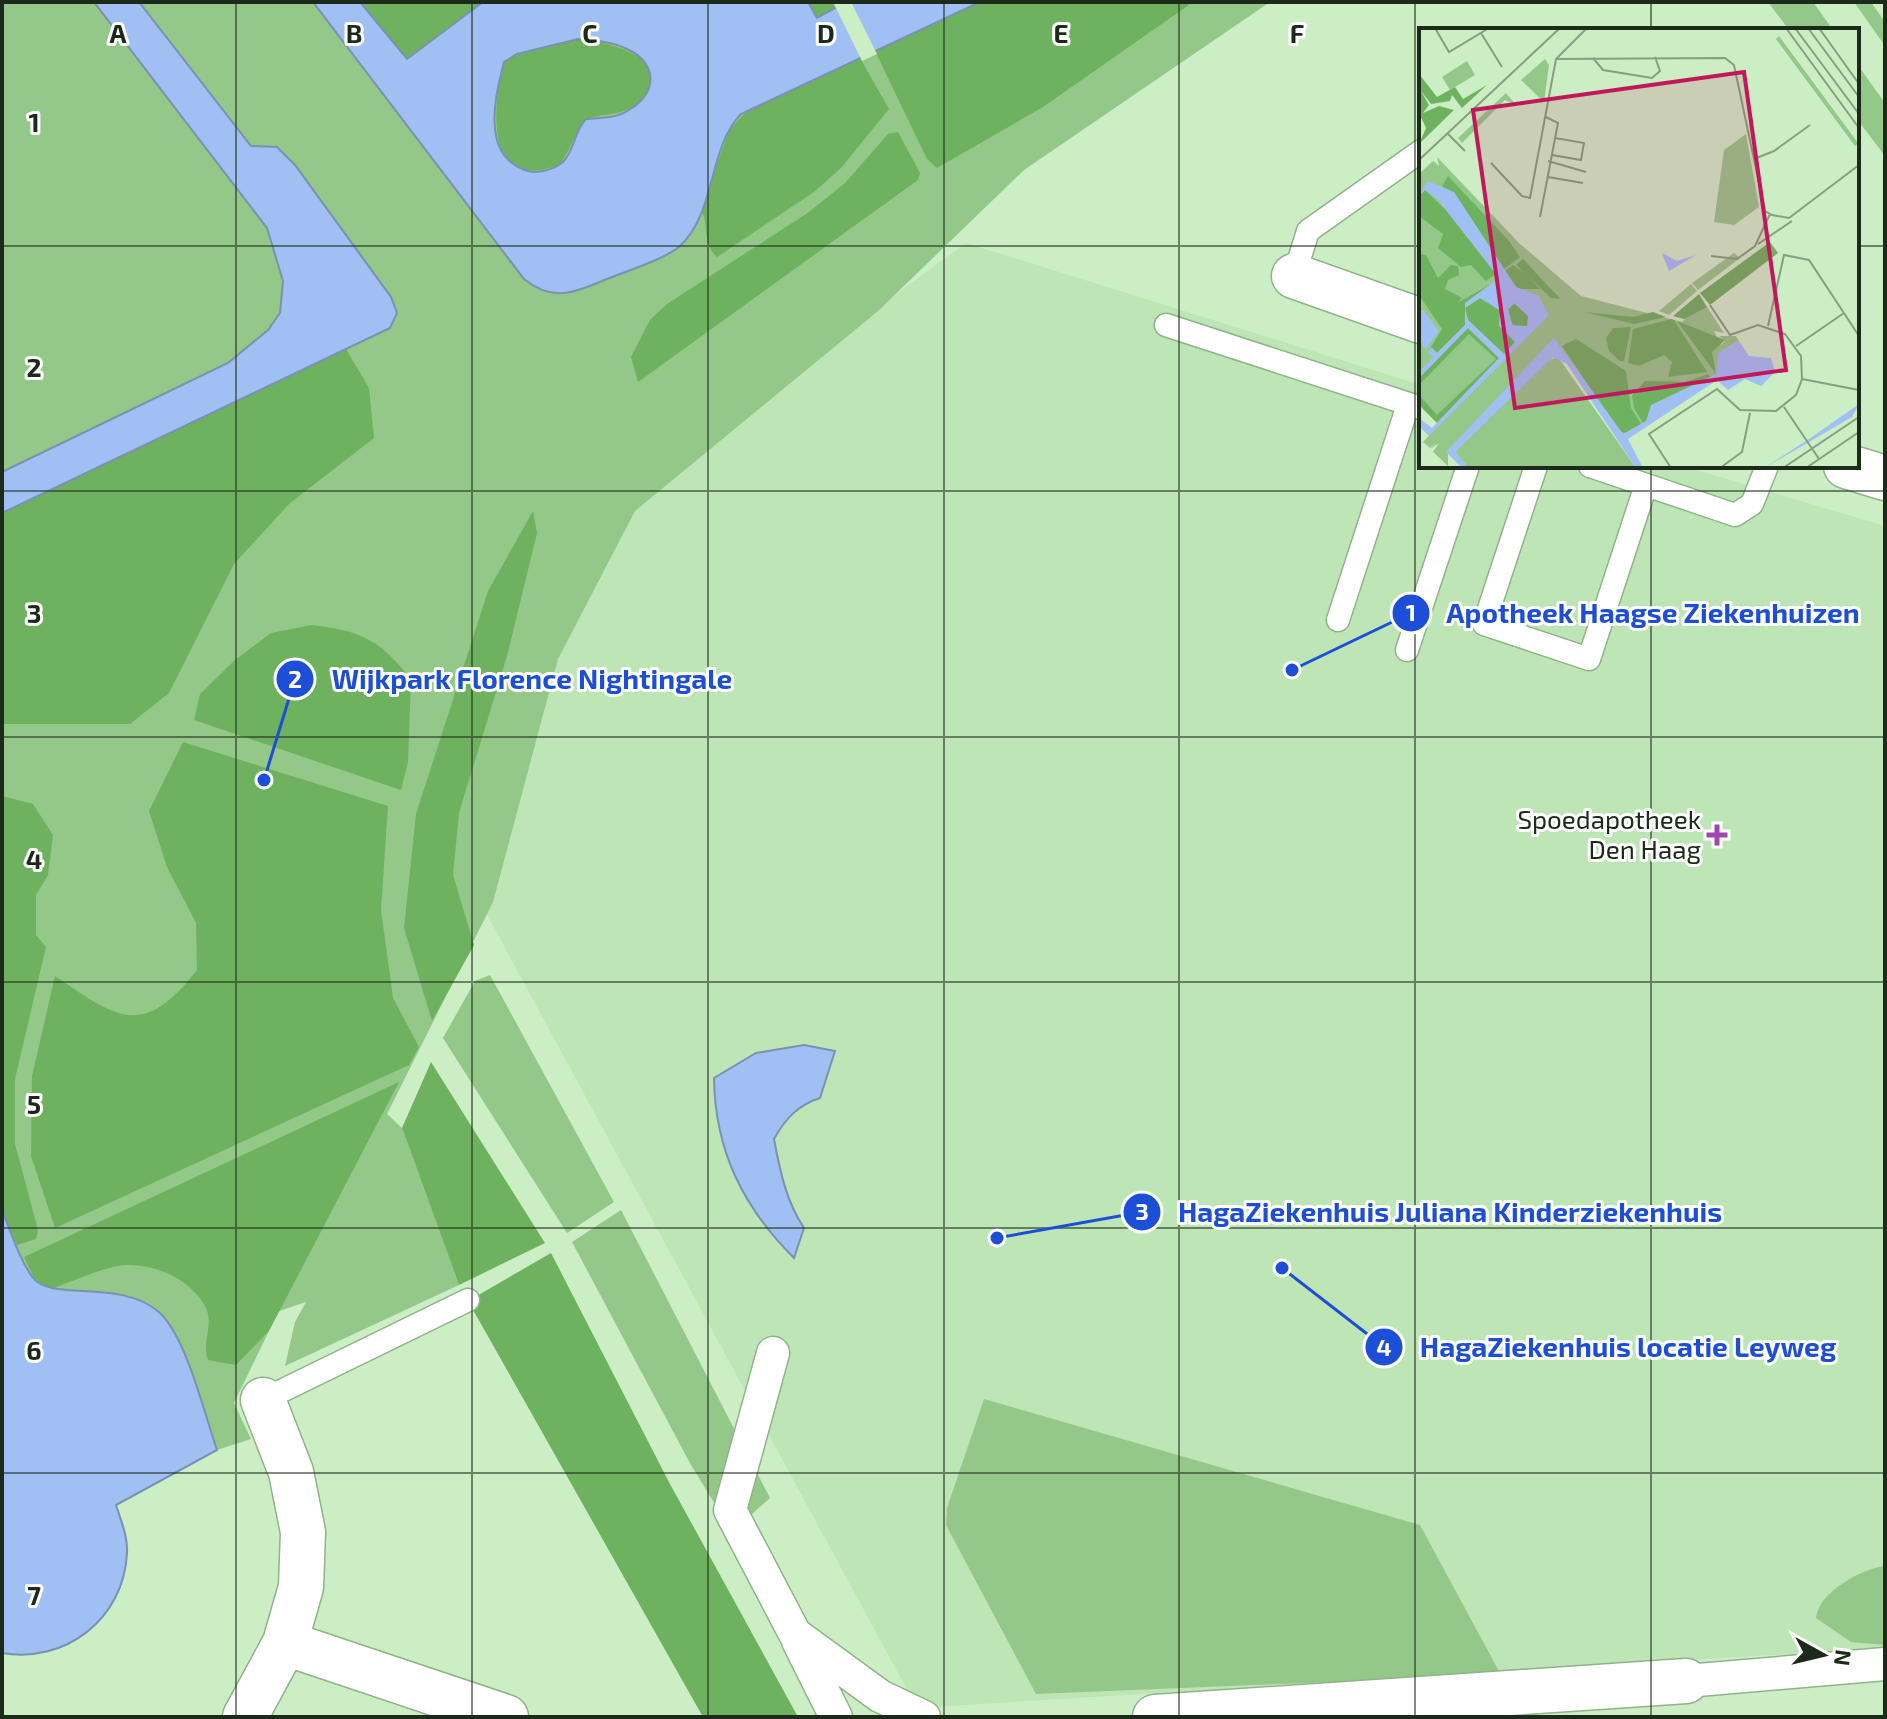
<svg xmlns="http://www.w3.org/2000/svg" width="1887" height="1719" viewBox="0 0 1887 1719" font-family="'Exo 2',sans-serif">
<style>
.built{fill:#bee5b5}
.green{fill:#93c888}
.forest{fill:#6eb25f}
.water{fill:#a0bff3;stroke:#7992b2;stroke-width:2;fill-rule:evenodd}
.pier{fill:#cbeec4}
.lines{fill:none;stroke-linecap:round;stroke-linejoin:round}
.service-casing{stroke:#91b28a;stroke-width:25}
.pedestrian-casing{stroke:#91b28a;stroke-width:35}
.minor-casing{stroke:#91b28a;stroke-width:47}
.service{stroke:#fff;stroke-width:22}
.pedestrian{stroke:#fff;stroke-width:32}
.minor{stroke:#fff;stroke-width:44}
.grid{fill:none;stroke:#1d291a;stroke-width:2;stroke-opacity:0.55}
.poi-dot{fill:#9e46b2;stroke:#fff;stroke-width:3}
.labels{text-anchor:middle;stroke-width:6;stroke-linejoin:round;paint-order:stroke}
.poi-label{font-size:26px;fill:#1d291a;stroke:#fff;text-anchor:end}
.inset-road{fill:none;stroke:#859f80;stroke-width:2}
.view{fill:#c2185b;fill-opacity:0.15;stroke:#c2185b;stroke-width:4}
.inset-edge{fill:none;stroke:#1d291a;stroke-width:4}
.grid-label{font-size:26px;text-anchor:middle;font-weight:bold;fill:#1d291a;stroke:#fff;stroke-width:6;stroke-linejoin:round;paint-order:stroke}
.leader{fill:none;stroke:#1d4ed8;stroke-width:3}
.callout-dot{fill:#1d4ed8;stroke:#fff;stroke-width:3}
.mark-label{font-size:24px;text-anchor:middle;font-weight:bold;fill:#fff}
.callout-label{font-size:28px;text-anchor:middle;font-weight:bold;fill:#1d4ed8;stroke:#fff;stroke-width:6;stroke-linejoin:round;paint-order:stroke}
</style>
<rect width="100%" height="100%" fill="#cbeec4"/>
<path class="built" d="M 966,243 L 1421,385 L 1421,466 L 1683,466 L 1885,526 L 1885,1648 L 917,1708 L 472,887 L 534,663 L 623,493 Z"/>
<path class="green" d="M 2,2 L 94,2 L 267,228 L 283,281 L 280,313 L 268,330 L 228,363 L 2,472 Z
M 111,2 L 1270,2 L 1024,170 L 878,311 L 635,511 L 558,659 L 493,902 L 387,1114 L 402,1128 L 459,1285 L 285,1366 L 295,1322 L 306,1302 L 208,1335 L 235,1365 L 269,1331 L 234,1403 L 251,1439 L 217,1450 L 179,1345 L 70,1383 L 2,1242 L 2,492 L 246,376 L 292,320 L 294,243 Z
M 1768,2 L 1813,2 L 1833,30 L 1789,30 Z
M 1854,2 L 1871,2 L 1885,22 L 1885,46 Z
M 1857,64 L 1885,103 L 1885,156 L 1857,119 Z
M 490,975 L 614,1202 L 567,1233 L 443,1038 L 475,981 Z
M 621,1210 L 770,1498 L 732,1532 L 691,1465 L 572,1242 Z
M 984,1399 L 1420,1525 L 1501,1675 L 1036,1694 L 946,1525 L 947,1508 Z
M 1885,1566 L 1885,1645 L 1851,1642 L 1816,1618 C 1818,1593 1862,1568 1885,1566 Z"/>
<path class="forest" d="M 360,2 L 483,2 L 407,59 Z
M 808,2 L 832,2 L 835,7 L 817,18 Z
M 980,2 L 1193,2 L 1043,107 L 937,168 L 927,159 L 875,51 Z
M 572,39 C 601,38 686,60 640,102 C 622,118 601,111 583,122 L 561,164 C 484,195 492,109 504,62 L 517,54 Z
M 860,58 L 889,109 L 841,168 L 814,192 L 717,257 C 700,241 711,224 700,209 L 730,129 L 749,109 Z
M 898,132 L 920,173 L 918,180 L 638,382 L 631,357 L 650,320 L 667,304 L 809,212 L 845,183 L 888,134 Z
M 346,349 L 369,388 L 374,438 L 290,503 L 234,564 L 169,693 L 130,724 L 2,724 L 2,513 Z
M 533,511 L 537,533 L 507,656 L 459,813 L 453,875 L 474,945 L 432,1021 L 404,928 L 416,814 L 488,591 Z
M 312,625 C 362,631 380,640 411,679 L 408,762 L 401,790 L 194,720 L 200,694 L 235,660 L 271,633 Z
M 183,742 L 388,806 L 381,910 L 393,998 L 419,1047 L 409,1065 L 55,1228 L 31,1156 L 32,1076 L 55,976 C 118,1019 143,1039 197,970 L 196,923 L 167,867 L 149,811 Z
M 2,796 L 33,804 L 53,835 L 48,875 L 36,895 L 36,935 L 46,947 L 15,1079 L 15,1144 L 38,1230 L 36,1239 L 17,1245 L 2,1210 Z
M 431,1062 L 545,1243 L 459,1285 L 402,1128 Z
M 399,1082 L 269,1331 L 236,1365 L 208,1360 C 201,1342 215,1324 205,1306 C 190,1279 156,1264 126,1265 C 105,1266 69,1283 48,1290 L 34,1278 L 24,1257 Z
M 551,1253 L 670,1484 L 798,1717 L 703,1717 L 468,1301 Z"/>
<path class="water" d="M 94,2 L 139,2 L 251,146 L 277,147 L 295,165 L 391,297 L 397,313 L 390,328 L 2,513 L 2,472 L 228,363 L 268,330 L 280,313 L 283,281 L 267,228 Z
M 313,2 L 360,2 L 407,59 L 483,2 L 808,2 L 817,18 L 846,2 L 980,2 L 741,114 C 708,148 716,213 680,246 C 664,260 623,272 602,281 C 572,294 551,301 524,279 ZM 578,39 C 594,41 612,41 627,49 C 658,63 658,93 629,110 C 617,118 601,118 586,119 C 574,131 575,150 563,162 C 555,169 538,174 528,171 C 480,157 495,97 504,62 L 517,54 Z
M 804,1045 L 835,1051 L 820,1098 C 798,1105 785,1119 774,1139 C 780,1171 786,1201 804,1228 L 794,1258 C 743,1207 715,1151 714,1078 L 756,1053 Z
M 2,1210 C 11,1232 19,1259 33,1278 C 52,1302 122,1278 160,1313 C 187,1339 204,1413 217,1450 L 116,1505 C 121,1521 128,1536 127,1553 C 124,1619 65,1664 2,1653 Z"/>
<path class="pier" d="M 838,2 L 851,2 L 877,54 L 862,61 L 834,4 Z"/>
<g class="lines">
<g class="service-casing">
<path id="service" d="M 1294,276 L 1308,231 L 1421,151
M 1166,325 L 1421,408
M 1536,466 L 1484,624 L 1589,659 L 1646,485
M 1590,466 L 1735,515 L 1752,504 L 1767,466
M 1338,620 L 1408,405
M 1407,650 L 1468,466
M 263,1400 L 468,1300"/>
</g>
<g class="pedestrian-casing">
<path id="pedestrian" d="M 773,1353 L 730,1510 L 795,1634 L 880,1696 L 924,1717
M 798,1641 L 836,1717
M 1686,1681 L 1885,1664"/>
</g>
<g class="minor-casing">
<path id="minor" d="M 1294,276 L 1421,321
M 1846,466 L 1885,478
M 285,1643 L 506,1717
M 245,1717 L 285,1643 L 301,1587 L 303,1532 L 291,1472 L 263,1400
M 1155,1717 L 1686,1681"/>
</g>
<use href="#service" class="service"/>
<use href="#pedestrian" class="pedestrian"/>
<use href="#minor" class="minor"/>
</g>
<path class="grid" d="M 236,2 L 236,1717M 472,2 L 472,1717M 708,2 L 708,1717M 944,2 L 944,1717M 1179,2 L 1179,1717M 1415,2 L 1415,1717M 1651,2 L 1651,30M 2,246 L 1421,246M 1857,246 L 1885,246M 1651,466 L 1651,1717M 2,491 L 1885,491M 2,737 L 1885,737M 2,982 L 1885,982M 2,1228 L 1885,1228M 2,1473 L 1885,1473"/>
<path class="poi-dot" d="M1713 823h8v8h8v8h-8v8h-8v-8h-8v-8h8z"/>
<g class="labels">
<g class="poi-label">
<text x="1701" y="829">Spoedapotheek<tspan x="1701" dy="30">Den Haag</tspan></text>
</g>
</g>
<g transform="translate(1419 28)">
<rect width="440" height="440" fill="#cbeec4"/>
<path d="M 360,8 L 439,115 L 436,118 L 357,11 ZM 126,31 L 130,37 L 125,74 L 102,52 ZM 48,33 L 56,47 L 31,62 L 23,49 ZM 87,65 L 97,77 L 86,72 L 43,115 L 39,110 ZM 327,106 L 340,179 L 315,197 L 295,194 L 305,122 ZM 18,129 L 100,215 L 162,268 L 263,294 L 280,274 L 288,279 L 305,305 L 295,303 L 302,317 L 306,313 L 300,308 L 317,308 L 320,313 L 304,322 L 312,338 L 202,412 L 150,333 L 128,328 L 29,425 L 29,438 L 14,424 L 20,415 L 11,421 L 18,413 L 11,420 L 4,414 L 75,336 L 19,394 L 0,375 L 0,350 L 27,323 L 0,347 L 0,146 L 14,133 L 20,138 ZM 315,225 L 321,230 L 279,262 L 273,255 ZM 272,256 L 278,263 L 250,287 L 240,283 ZM 139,329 L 217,440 L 50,440 L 36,424 L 126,333 Z" fill="#93c888"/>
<path d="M 0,46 L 18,69 L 36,59 L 44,71 L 68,57 L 43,80 L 33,67 L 31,73 L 12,76 L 2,63 L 10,77 L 4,85 L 20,78 L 35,82 L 0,116 L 7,100 L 0,85 ZM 29,148 L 90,213 L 101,229 L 85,241 L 37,168 L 23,158 ZM 6,162 L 34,189 L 77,246 L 67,253 L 52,237 L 42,239 L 19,220 L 24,206 L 0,188 L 0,168 ZM 351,214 L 359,225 L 291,277 L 281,265 ZM 0,226 L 7,227 L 19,250 L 32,237 L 39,238 L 40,247 L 29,252 L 26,261 L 43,270 L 38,275 L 81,251 L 46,275 L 46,297 L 18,325 L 12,319 L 23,301 L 0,267 ZM 104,231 L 130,259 L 142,271 L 132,270 L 97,237 ZM 94,237 L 108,247 L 121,261 L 99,261 L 86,243 ZM 280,266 L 288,279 L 265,291 L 254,288 ZM 61,270 L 81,282 L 80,295 L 96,314 L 85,326 L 49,292 L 46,280 ZM 96,275 L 111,290 L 108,298 L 94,298 L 89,281 ZM 165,284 L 214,289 L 234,284 L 247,289 L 215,296 ZM 252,291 L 255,292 L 288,344 L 249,349 L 253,334 L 245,327 L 220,338 L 209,335 L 214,301 ZM 258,293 L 306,312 L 293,324 L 297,346 ZM 212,299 L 205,333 L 201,333 L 190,323 L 187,310 L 194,300 ZM 49,300 L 80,330 L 18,395 L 0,377 L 0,367 L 18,387 L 77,331 L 50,306 L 0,357 L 0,350 ZM 157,311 L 207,343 L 212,380 L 222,396 L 208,405 L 201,404 L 143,318 ZM 289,346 L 292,350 L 224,395 L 215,380 L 213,368 L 226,353 L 266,354 Z" fill="#6eb25f"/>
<path d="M 9,153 L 35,164 L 97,259 L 119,267 L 130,287 L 10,408 L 0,398 L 0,390 L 13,400 L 80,330 L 49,300 L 0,350 L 0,344 L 14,329 L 9,324 L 13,320 L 18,325 L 46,297 L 46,275 L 80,250 L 19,172 L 6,162 L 0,168 ZM 61,270 L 82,283 L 80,298 L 96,314 L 85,326 L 49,292 L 46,280 ZM 95,275 L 109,288 L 108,298 L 93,297 L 89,282 ZM 243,225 L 258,233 L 277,227 L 250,243 ZM 4,282 L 20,303 L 7,322 L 0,312 L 0,283 ZM 135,310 L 204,406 L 227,393 L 232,377 L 297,346 L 299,325 L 320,313 L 330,328 L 352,330 L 356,344 L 342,358 L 326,351 L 309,362 L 298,352 L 209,411 L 224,440 L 217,440 L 148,336 L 134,329 L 36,424 L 50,440 L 43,440 L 27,424 ZM 440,376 L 433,389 L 345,440 L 390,411 Z" fill="#a0bff3" fill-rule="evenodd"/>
<path class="inset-road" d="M 16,0 L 30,24 L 70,0M 367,0 L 440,100M 376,0 L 440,86M 389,0 L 440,69M 400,0 L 440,56M 62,5 L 83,39M 174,30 L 184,42 L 233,50 L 241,43 L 236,29M 137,31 L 306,30 L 315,37 L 346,183 L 353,187 L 370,190 L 440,137M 28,105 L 46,123M 133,127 L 162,132 L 165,115 L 136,110M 335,131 L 355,123 L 391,97M 0,132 L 141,0M 129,133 L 167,144M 72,135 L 103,168 L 111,170 L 137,31 L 168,0M 129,149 L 164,155M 121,189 L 139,95 L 127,89M 339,216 L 373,193M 292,228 L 318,231 L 336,218 L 351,186M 349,298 L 365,227 L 390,232 L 440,308M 377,318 L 425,285M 383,351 L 440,362M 365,379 L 400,431M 252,440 L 230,406 L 298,361 L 321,382 L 357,383 L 377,367 L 383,351 L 382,328 L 366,306 L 339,297 L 311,307 L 291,277M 301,440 L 323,424 L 331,385M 364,440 L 440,389M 387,440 L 440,404"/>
<path class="view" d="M 325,44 L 367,342 L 96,380 L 54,82 Z"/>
<rect width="440" height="440" class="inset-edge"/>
</g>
<g class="grid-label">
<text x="118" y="43">A</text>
<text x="354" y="43">B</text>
<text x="590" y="43">C</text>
<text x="826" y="43">D</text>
<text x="1061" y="43">E</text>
<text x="1297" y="43">F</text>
<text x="34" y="132">1</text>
<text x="34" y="377">2</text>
<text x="34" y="623">3</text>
<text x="34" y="869">4</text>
<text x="34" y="1114">5</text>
<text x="34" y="1360">6</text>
<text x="34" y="1605">7</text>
</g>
<path class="leader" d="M1292 670L1411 613M264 780L295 679M997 1238L1142 1212M1282 1268L1384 1347"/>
<g class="callout-dot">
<circle cx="1292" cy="670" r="8"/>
<circle cx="264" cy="780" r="8"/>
<circle cx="997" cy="1238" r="8"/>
<circle cx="1282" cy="1268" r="8"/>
<circle cx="1411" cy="613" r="20"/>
<circle cx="295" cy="679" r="20"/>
<circle cx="1142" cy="1212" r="20"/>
<circle cx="1384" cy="1347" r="20"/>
</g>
<g class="mark-label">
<text x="1411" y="621">1</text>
<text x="295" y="688">2</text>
<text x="1142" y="1220">3</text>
<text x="1384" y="1356">4</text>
</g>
<g class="callout-label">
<text x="1653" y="623">Apotheek Haagse Ziekenhuizen</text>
<text x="532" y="689">Wijkpark Florence Nightingale</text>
<text x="1450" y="1222">HagaZiekenhuis Juliana Kinderziekenhuis</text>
<text x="1628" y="1357">HagaZiekenhuis locatie Leyweg</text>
</g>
<rect width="1887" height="1719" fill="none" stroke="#1d291a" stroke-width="8"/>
<g transform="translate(1823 1655) rotate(98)" stroke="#ffffff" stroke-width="6" paint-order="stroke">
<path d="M0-6L14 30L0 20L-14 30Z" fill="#1d291a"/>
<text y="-12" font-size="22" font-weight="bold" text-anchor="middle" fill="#1d291a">N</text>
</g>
</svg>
